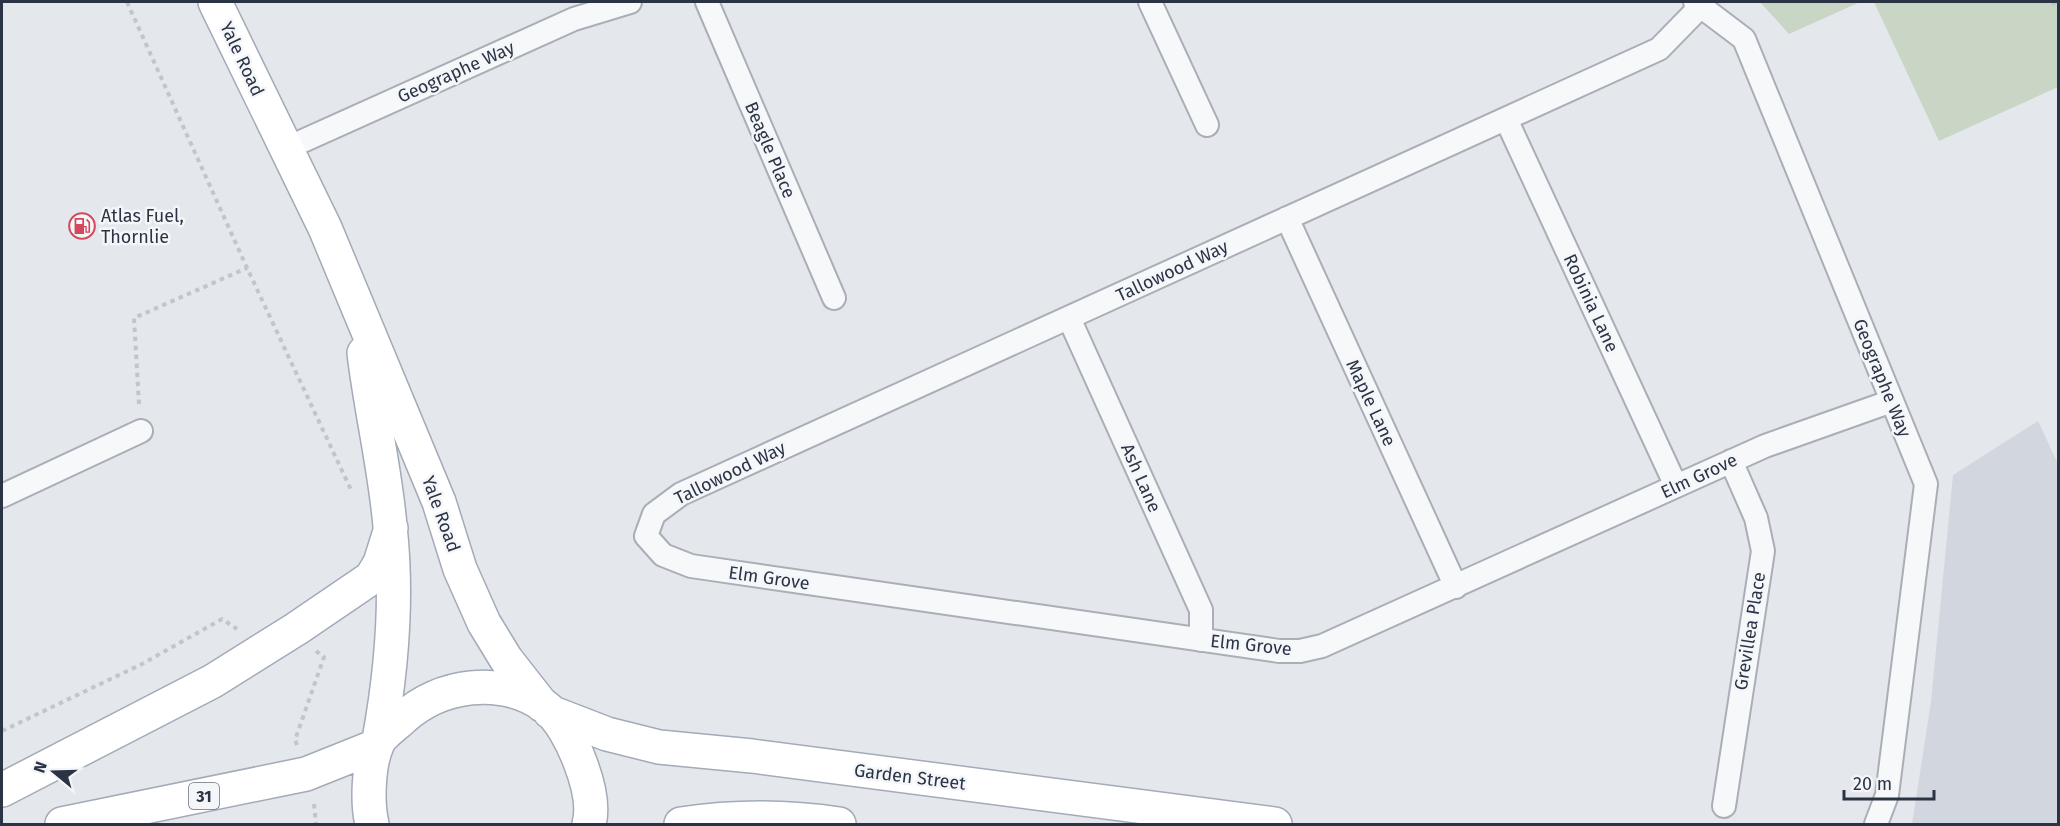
<svg xmlns="http://www.w3.org/2000/svg" width="2060" height="826" viewBox="0 0 2060 826" font-family="'Fira Sans',sans-serif">
<style>
.built{fill:#d2d6de}
.green{fill:#c9d6c5}
.lines{fill:none;stroke-linecap:round;stroke-linejoin:round}
.street-casing{stroke:#a9aeb7;stroke-width:26}
.primary-casing{stroke:#a3abb8;stroke-width:36}
.path{stroke:#c2c5cb;stroke-width:4;stroke-dasharray:4.5 4.5;stroke-linecap:butt}
.street{stroke:#f7f8fa;stroke-width:22}
.primary{stroke:#fff;stroke-width:33}
.labels{text-anchor:middle;stroke-width:5;stroke-linejoin:round;paint-order:stroke}
.shield{fill:#f4f6f9;stroke:#676e7b;stroke-width:1.5}
.shield-label{font-size:16px;font-weight:bold;fill:#2b3445}
.street-label{font-size:18px;fill:#2b3445;stroke:#f4f6f9}
.poi-label{font-size:18px;fill:#2b3445;stroke:#f4f6f9;text-anchor:start}
</style>
<rect width="100%" height="100%" fill="#e4e7ec"/>
<path class="built" d="M 2038,421 L 2058,464 L 2058,824 L 1912,824 L 1931,702 L 1953,475 Z"/>
<path class="green" d="M 1760,2 L 1860,2 L 1789,34 Z
M 1874,2 L 2058,2 L 2058,87 L 1939,141 Z"/>
<g class="lines">
<g class="street-casing">
<path id="street" d="M 707,2 L 834,298
M 1150,2 L 1207,125
M 1695,2 L 1744,39 L 1926,484 L 1887,795 L 1876,824
M 1701,6 L 1659,49 L 681,494 L 654,514 L 646,536 L 663,555 L 691,566 L 1279,651 L 1300,651 L 1322,646 L 1765,446 L 1892,401
M 1506,119 L 1676,486
M 285,149 L 574,19 L 630,2
M 1287,218 L 1456,587
M 1069,318 L 1201,610 L 1201,640
M 2,496 L 141,431
M 1724,806 L 1763,551 L 1756,518 L 1731,461"/>
</g>
<g class="primary-casing">
<path id="primary" d="M 215,2 L 325,228 L 439,502 L 460,569 L 484,623 L 506,659 L 542,705
M 364,353 C 371,411 385,468 390,526 C 398,598 392,669 379,740
M 550,712 L 607,734 L 659,747 L 752,756 L 1275,824
M 2,790 L 213,681 L 296,629 L 371,578 L 380,563 L 391,528
M 62,824 L 306,774 L 376,746
M 372,824 C 367,803 368,764 378,743 C 382,734 396,725 403,718 C 441,684 500,676 543,705 C 560,717 573,743 580,762 C 587,780 594,805 589,824
M 681,824 C 733,816 787,816 839,824"/>
</g>
<path class="path" d="M 127,2 L 247,268 L 352,492
M 2052,2 L 2058,9
M 139,404 L 134,318 L 247,268
M 2,731 L 142,664 L 222,619 L 237,629
M 297,745 L 295,740 L 324,657 L 316,651
M 314,804 L 316,824"/>
<use href="#street" class="street"/>
<use href="#primary" class="primary"/>
</g>
<defs>
<g id="fuel-ring" transform="scale(1.35)"><circle r="9.5" fill="#f4f6f9" stroke="#d1495b" stroke-width="1.5"/><path d="M-5.5-6h7V0h2V4h1.3V-2.5L3-4.5l.8-.8L6-3V5H2.5V1h-1V6h-7ZM-4.2-4.7v3.2H.2V-4.7Z" fill="#d1495b"/></g>
</defs>
<g fill-rule="evenodd">
<use href="#fuel-ring" x="82" y="226"/>
</g>
<g class="labels">
<rect class="shield" x="189" y="783" width="30" height="26" rx="4.5"/>
<g class="shield-label">
<text x="204" y="802">31</text>
</g>
<g class="street-label">
<text transform="translate(242 59) rotate(65)" y="6">Yale Road</text>
<text transform="translate(456 72) rotate(-24)" y="6">Geographe Way</text>
<text transform="translate(770 150) rotate(67)" y="6">Beagle Place</text>
<text transform="translate(1172 271) rotate(-25)" y="6">Tallowood Way</text>
<text transform="translate(1591 303) rotate(65)" y="6">Robinia Lane</text>
<text transform="translate(1882 378) rotate(68)" y="6">Geographe Way</text>
<text transform="translate(1371 403) rotate(65)" y="6">Maple Lane</text>
<text transform="translate(730 473) rotate(-26)" y="6">Tallowood Way</text>
<text transform="translate(1699 476) rotate(-25)" y="6">Elm Grove</text>
<text transform="translate(1141 478) rotate(66)" y="6">Ash Lane</text>
<text transform="translate(441 514) rotate(70)" y="6">Yale Road</text>
<text transform="translate(769 578) rotate(8)" y="6">Elm Grove</text>
<text transform="translate(1750 631) rotate(-81)" y="6">Grevillea Place</text>
<text transform="translate(1251 645) rotate(6)" y="6">Elm Grove</text>
<text transform="translate(910 777) rotate(7)" y="6">Garden Street</text>
</g>
<g class="poi-label">
<text x="101" y="222">Atlas Fuel,<tspan x="101" dy="21">Thornlie</tspan></text>
</g>
</g>
<rect width="2060" height="826" fill="none" stroke="#2b3445" stroke-width="6"/>
<g transform="translate(54 772) rotate(289)" stroke="#f4f6f9" stroke-width="4.5" paint-order="stroke">
<path d="M0-4.5L10 22L0 15L-10 22Z" fill="#2b3445"/>
<text y="-9" font-size="16" font-weight="bold" text-anchor="middle" fill="#2b3445">N</text>
</g>
<path d="M1844 790v9h90v-9" fill="none" stroke="#2b3445" stroke-width="3"/>
<text x="1853" y="790" font-size="18" fill="#2b3445" stroke="#f4f6f9" stroke-width="4.5" paint-order="stroke">20 m</text>
</svg>
